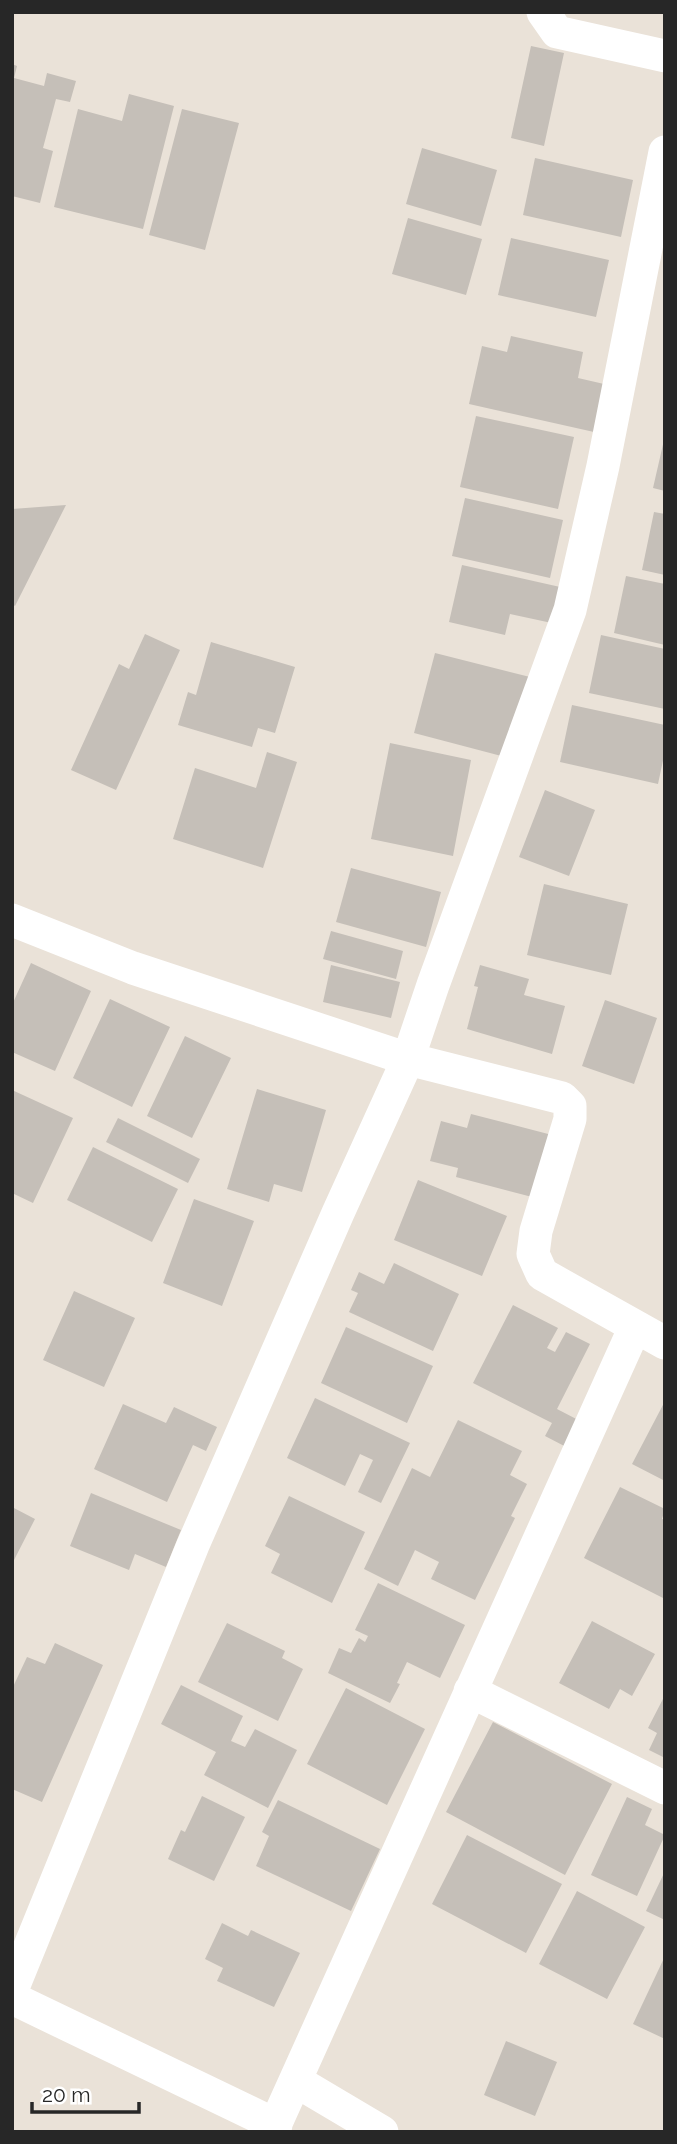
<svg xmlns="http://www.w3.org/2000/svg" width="677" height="2144" viewBox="0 0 677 2144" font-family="Raleway,sans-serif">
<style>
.building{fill:#c5bfb8}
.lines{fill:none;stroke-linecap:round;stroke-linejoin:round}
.minor{stroke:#fff;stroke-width:33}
</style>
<rect width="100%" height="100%" fill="#eae2d8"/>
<path class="building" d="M 531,46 L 564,53 L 544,146 L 511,138 Z
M 12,64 L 17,66 L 14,78 L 44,86 L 47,73 L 76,81 L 70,102 L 56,99 L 43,148 L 53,151 L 40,203 L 12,196 Z
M 129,94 L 174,106 L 143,229 L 54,207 L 78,109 L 122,121 Z
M 182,109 L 239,123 L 205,250 L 149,235 Z
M 422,148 L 497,170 L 481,226 L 406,204 Z
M 535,158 L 633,180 L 621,237 L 523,215 Z
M 408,218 L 482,239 L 466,295 L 392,274 Z
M 511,238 L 609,260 L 596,317 L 498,295 Z
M 511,336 L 583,352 L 578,378 L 604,384 L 594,432 L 469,404 L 482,346 L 507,352 Z
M 476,416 L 574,437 L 558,509 L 460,487 Z
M 664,440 L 665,440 L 665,491 L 653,488 Z
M 465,498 L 563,520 L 550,578 L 452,556 Z
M 66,505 L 15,606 L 12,604 L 12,509 Z
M 654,512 L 665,514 L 665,575 L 642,570 Z
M 462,565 L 569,589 L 561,625 L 510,614 L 505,635 L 449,622 Z
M 626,576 L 665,584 L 665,645 L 614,633 Z
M 145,634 L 180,650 L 116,790 L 71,770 L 119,664 L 129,669 Z
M 601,635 L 665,649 L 665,709 L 589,693 Z
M 211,642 L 295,667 L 275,733 L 258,728 L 252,747 L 178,725 L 188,692 L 196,695 Z
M 435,653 L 530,677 L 509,758 L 414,733 Z
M 572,705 L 665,725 L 665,751 L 658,784 L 560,762 Z
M 390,743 L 471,760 L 453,856 L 371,839 Z
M 267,752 L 297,762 L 263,868 L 173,839 L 195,768 L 256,788 Z
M 545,790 L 595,810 L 569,876 L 519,857 Z
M 351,868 L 441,892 L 426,947 L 336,922 Z
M 544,884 L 628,904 L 611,975 L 527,955 Z
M 331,931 L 403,951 L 396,979 L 323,959 Z
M 31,963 L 91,991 L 55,1071 L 12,1052 L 12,1005 Z
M 331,965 L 400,982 L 391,1018 L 323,1002 Z
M 480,965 L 529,979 L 524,995 L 565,1006 L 552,1054 L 467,1029 L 478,987 L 474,986 Z
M 110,999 L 170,1027 L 132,1107 L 73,1078 Z
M 605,1000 L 657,1018 L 634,1084 L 582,1066 Z
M 185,1036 L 231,1058 L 192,1138 L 147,1116 Z
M 257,1089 L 326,1110 L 302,1192 L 274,1184 L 269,1202 L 227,1189 Z
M 12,1090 L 73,1118 L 33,1203 L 12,1193 Z
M 471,1114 L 552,1135 L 536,1198 L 456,1177 L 458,1168 L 430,1161 L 441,1121 L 467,1128 Z
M 118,1118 L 200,1159 L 188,1183 L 106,1142 Z
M 93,1147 L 178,1189 L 152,1242 L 67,1200 Z
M 418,1180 L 507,1216 L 482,1276 L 394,1240 Z
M 194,1199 L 254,1221 L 222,1306 L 163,1283 Z
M 394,1263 L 459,1294 L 433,1351 L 349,1312 L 358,1293 L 351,1290 L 359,1272 L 384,1284 Z
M 74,1291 L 135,1318 L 104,1387 L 43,1360 Z
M 513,1305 L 558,1328 L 547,1348 L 555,1352 L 566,1332 L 590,1344 L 557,1409 L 584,1423 L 570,1449 L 545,1436 L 552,1423 L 473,1383 Z
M 346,1327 L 433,1366 L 407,1423 L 321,1383 Z
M 315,1398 L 410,1443 L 381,1503 L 358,1492 L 373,1460 L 360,1454 L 345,1486 L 287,1458 Z
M 665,1401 L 665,1481 L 632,1464 Z
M 123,1404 L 166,1423 L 174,1407 L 217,1427 L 206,1451 L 193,1445 L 167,1502 L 94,1469 Z
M 458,1420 L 522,1451 L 510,1475 L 527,1484 L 511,1516 L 515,1518 L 475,1600 L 431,1579 L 439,1562 L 415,1550 L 398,1586 L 364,1569 L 412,1468 L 430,1477 Z
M 620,1487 L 665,1509 L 662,1519 L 665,1520 L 665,1599 L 584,1558 Z
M 91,1493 L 181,1530 L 166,1567 L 135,1554 L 129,1570 L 70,1546 Z
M 289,1496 L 365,1532 L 332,1603 L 271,1573 L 280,1554 L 265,1546 Z
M 12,1507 L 35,1519 L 12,1564 Z
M 378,1583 L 465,1625 L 440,1678 L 407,1662 L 397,1683 L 400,1684 L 390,1703 L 328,1673 L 339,1648 L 351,1653 L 359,1638 L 365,1642 L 368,1636 L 355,1630 Z
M 592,1621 L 655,1654 L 632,1696 L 620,1689 L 609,1709 L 559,1683 Z
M 227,1623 L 285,1651 L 282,1658 L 303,1669 L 278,1721 L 198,1682 Z
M 55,1643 L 103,1665 L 42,1802 L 12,1789 L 12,1689 L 27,1657 L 45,1664 Z
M 181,1685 L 243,1716 L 231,1741 L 245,1747 L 255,1729 L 297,1750 L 268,1808 L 204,1775 L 216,1752 L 161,1724 Z
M 346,1688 L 425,1729 L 387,1805 L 307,1764 Z
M 665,1695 L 665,1758 L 649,1750 L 657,1733 L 648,1728 Z
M 493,1722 L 612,1784 L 565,1875 L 446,1812 Z
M 202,1796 L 245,1817 L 214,1881 L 168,1859 L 181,1830 L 185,1832 Z
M 627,1797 L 652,1809 L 645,1825 L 665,1835 L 637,1896 L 591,1875 Z
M 278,1800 L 380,1849 L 351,1911 L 256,1866 L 269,1836 L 262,1832 Z
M 467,1835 L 562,1884 L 526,1953 L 432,1904 Z
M 665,1871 L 665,1920 L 646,1911 Z
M 577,1891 L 645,1927 L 607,1999 L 539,1964 Z
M 222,1923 L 248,1936 L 251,1930 L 300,1953 L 274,2007 L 217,1981 L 223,1968 L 205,1959 Z
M 665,1956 L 665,2039 L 633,2024 Z
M 506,2041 L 557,2062 L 535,2116 L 484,2095 Z"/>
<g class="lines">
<path class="minor" d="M 543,12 L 557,32 L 665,56
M 12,920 L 133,968 L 408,1059 L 562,1098 L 570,1106 L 570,1119 L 536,1231 L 533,1254 L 542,1274 L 665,1343
M 470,1691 L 665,1788
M 12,1990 L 193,1545 L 338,1213 L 408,1059 L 433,985 L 570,610 L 603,466 L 665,152
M 12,1998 L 276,2125
M 296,2081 L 382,2132
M 272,2132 L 635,1327"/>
</g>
<rect width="677" height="2144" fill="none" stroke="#272727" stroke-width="28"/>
<path d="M32 2102v10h107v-10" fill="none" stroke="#272727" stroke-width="3.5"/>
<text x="42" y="2102" font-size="21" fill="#272727" stroke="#ffffff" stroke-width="5" paint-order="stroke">20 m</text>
</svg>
